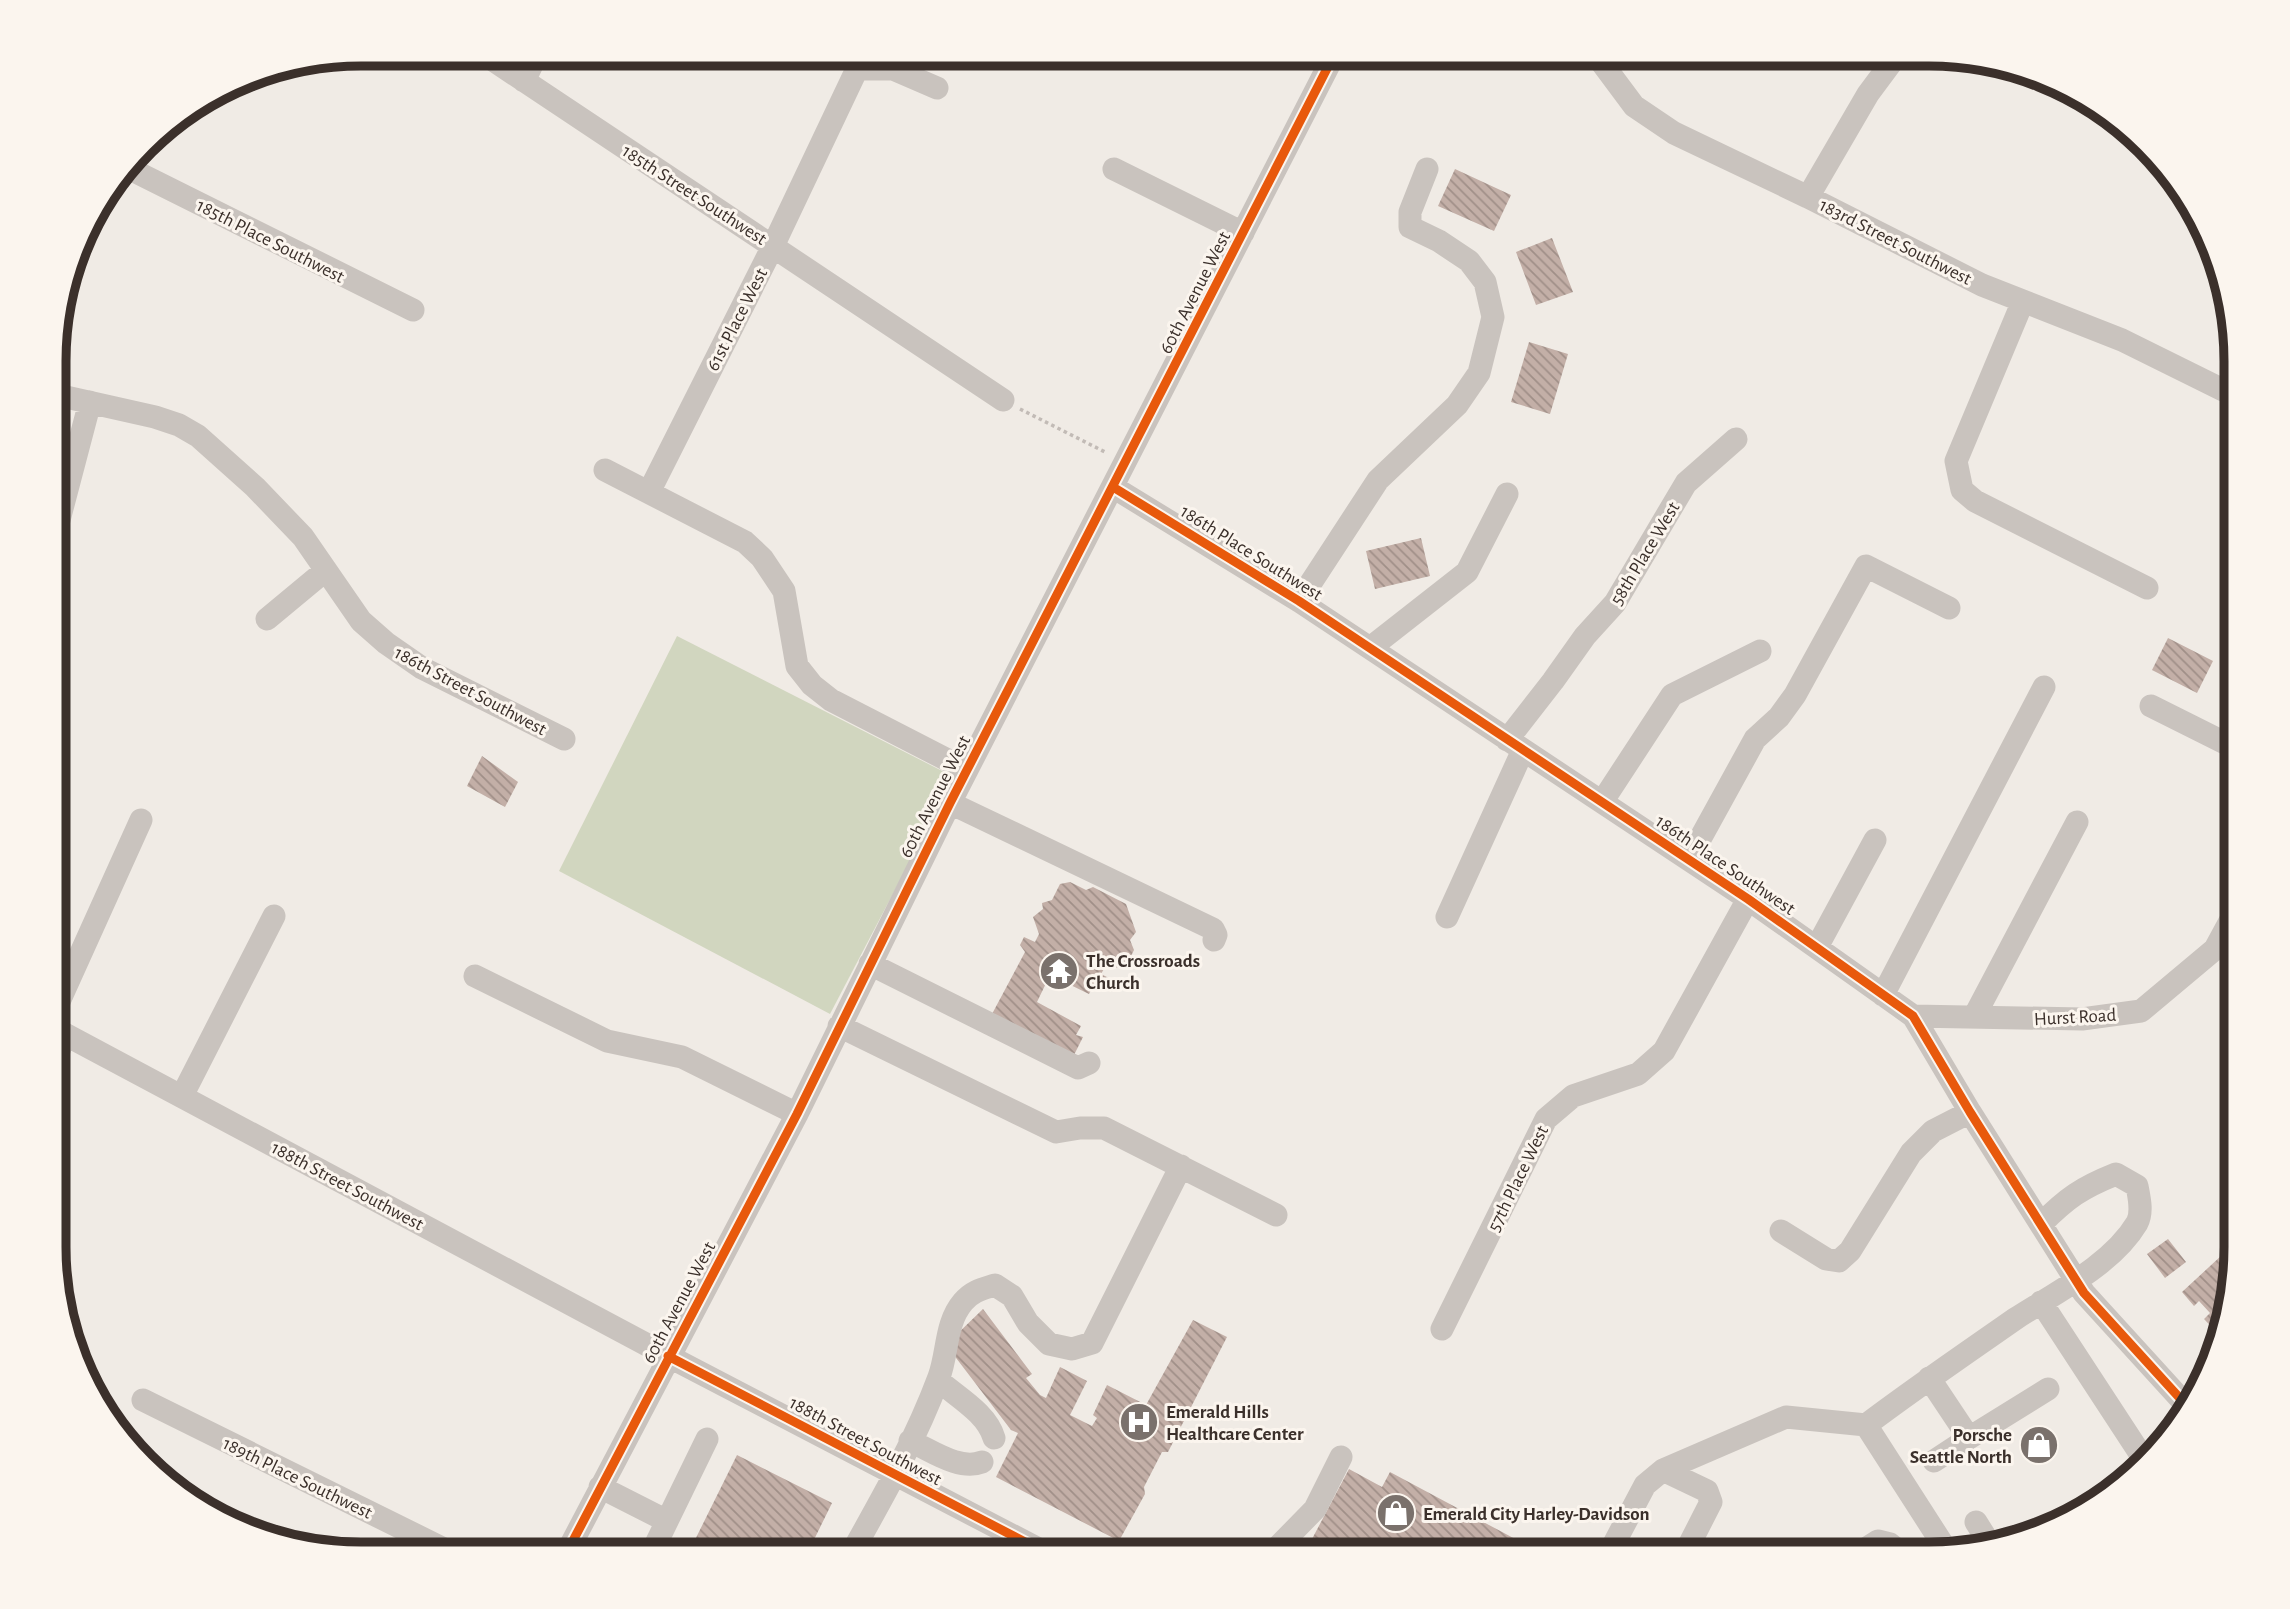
<svg xmlns="http://www.w3.org/2000/svg" width="2290" height="1609" viewBox="0 0 2290 1609" font-family="'Alegreya Sans',sans-serif">
<style>
.park{fill:#d1d6bf}
.building{fill:url(#building-back-hatch)}
.lines{fill:none;stroke-linecap:round;stroke-linejoin:round}
.path{stroke:#c2bbb6;stroke-width:3.5;stroke-dasharray:3.5 3.5;stroke-linecap:butt}
.minor{stroke:#c9c3be;stroke-width:23}
.cycleway-casing{stroke:#fbf5ee;stroke-width:13}
.cycleway{stroke:#e8590c;stroke-width:9}
.labels{text-anchor:middle;stroke-width:6;stroke-linejoin:round;paint-order:stroke}
.street-label{font-size:19px;fill:#3b302b;stroke:#fbf5ee}
.poi-label{font-size:19px;font-weight:bold;fill:#3b302b;stroke:#fbf5ee;text-anchor:start}
.rim{fill:none;stroke:#3b302b;stroke-width:9}
</style>
<defs>
<pattern id="building-back-hatch" width="6" height="6" patternUnits="userSpaceOnUse" patternTransform="scale(1.75)"><rect width="6" height="6" fill="#c3afa7"/><path d="M-1 5l2 2M0 0l6 6M5-1l2 2" fill="none" stroke="#a08f88"/></pattern>
</defs>
<rect width="100%" height="100%" fill="#f0ebe5"/>
<path class="park" d="M 677,636 L 954,777 L 830,1014 L 559,871 Z"/>
<path class="building" d="M 1455,169 L 1511,195 L 1494,231 L 1438,206 Z
M 1552,238 L 1573,292 L 1536,305 L 1516,252 Z
M 1529,342 L 1568,354 L 1550,414 L 1511,402 Z
M 1421,538 L 1430,576 L 1375,589 L 1366,551 Z
M 2168,638 L 2213,661 L 2197,693 L 2152,670 Z
M 482,756 L 518,782 L 505,807 L 467,786 Z
M 1070,882 L 1086,890 L 1093,887 L 1126,904 L 1136,932 L 1130,940 L 1134,950 L 1125,968 L 1105,967 L 1101,974 L 1115,981 L 1111,992 L 1093,986 L 1089,994 L 1050,975 L 1037,1002 L 1081,1026 L 1076,1035 L 1083,1037 L 1073,1057 L 992,1014 L 1025,952 L 1020,945 L 1024,937 L 1035,942 L 1039,934 L 1033,917 L 1043,909 L 1042,903 L 1052,900 L 1060,884 Z
M 2168,1239 L 2186,1262 L 2165,1278 L 2147,1254 Z
M 2235,1243 L 2235,1267 L 2221,1337 L 2204,1319 L 2210,1313 L 2199,1301 L 2194,1306 L 2182,1292 Z
M 983,1309 L 1032,1374 L 1026,1378 L 1040,1395 L 1046,1398 L 1060,1367 L 1087,1381 L 1070,1415 L 1092,1426 L 1097,1418 L 1093,1415 L 1107,1385 L 1146,1405 L 1193,1320 L 1227,1337 L 1168,1452 L 1162,1452 L 1144,1487 L 1145,1494 L 1119,1541 L 996,1477 L 1018,1433 L 1011,1430 L 950,1350 L 953,1338 Z
M 737,1455 L 832,1503 L 807,1554 L 688,1554 Z
M 1349,1469 L 1382,1487 L 1390,1472 L 1545,1555 L 1342,1555 L 1312,1539 Z"/>
<g class="lines">
<path class="path" d="M 1020,409 L 1107,453"/>
<path class="minor" d="M 484,54 L 1003,400
M 848,54 L 857,69 L 893,69 L 937,88
M 1596,55 L 1634,106 L 1674,133 L 1808,197 L 1982,285 L 2122,340 L 2223,390
M 524,81 L 537,54
M 130,169 L 413,310
M 1114,169 L 1243,233
M 1808,197 L 1868,94 L 1897,55
M 2023,301 L 1956,461 L 1962,490 L 1975,501 L 2147,588
M 57,395 L 155,417 L 179,425 L 198,436 L 255,487 L 303,537 L 361,621 L 386,643 L 422,668 L 564,739
M 605,470 L 745,542 L 762,558 L 784,591 L 797,666 L 812,685 L 831,700 L 967,770
M 1113,487 L 1299,601 L 1748,899 L 1913,1016 L 1970,1112 L 2084,1293 L 2187,1406
M 649,492 L 773,246 L 857,69
M 59,520 L 90,402
M 1299,601 L 1378,480 L 1457,405 L 1479,373 L 1493,317 L 1485,282 L 1469,261 L 1439,241 L 1410,227 L 1410,212 L 1427,169
M 267,619 L 326,570
M 1370,648 L 1467,572 L 1507,494
M 2151,706 L 2235,748
M 1507,740 L 1553,681 L 1585,636 L 1615,603 L 1686,483 L 1736,439
M 1602,802 L 1672,695 L 1760,651
M 950,803 L 1213,929 L 1216,935 L 1214,940
M 1689,859 L 1755,739 L 1779,717 L 1795,695 L 1866,566 L 1949,608
M 1447,917 L 1523,750
M 1817,947 L 1875,840
M 870,964 L 1078,1068 L 1089,1063
M 475,976 L 607,1041 L 682,1057 L 797,1114
M 1883,995 L 2044,687
M 57,1006 L 141,820
M 1913,1016 L 2082,1019 L 2141,1011 L 2215,949 L 2235,912
M 1974,1017 L 2077,822
M 839,1026 L 1056,1132 L 1080,1128 L 1104,1128 L 1276,1215
M 57,1030 L 668,1356 L 1048,1554
M 57,1056 L 65,1034
M 182,1096 L 274,916
M 1781,1231 L 1826,1259 L 1839,1261 L 1850,1251 L 1911,1153 L 1933,1131 L 1970,1112
M 2041,1302 L 2143,1458
M 1442,1329 L 1546,1119 L 1573,1096 L 1638,1074 L 1664,1051 L 1748,899
M 1929,1378 L 1969,1438 L 2048,1389
M 938,1380 C 957,1397 987,1413 994,1438
M 143,1400 L 454,1554
M 910,1441 C 931,1450 959,1471 982,1462
M 1934,1461 L 1969,1438
M 1663,1470 L 1707,1491 L 1711,1502 L 1684,1555
M 600,1487 L 667,1521
M 1976,1522 L 1988,1541
M 1947,1551 L 1866,1425 C 1915,1388 1965,1354 2015,1319 C 2055,1293 2112,1265 2137,1223 C 2143,1212 2139,1197 2137,1186 L 2116,1174 C 2081,1188 2067,1198 2041,1224
M 566,1554 L 797,1114 L 950,803 L 1334,55
M 651,1554 L 707,1439
M 851,1554 C 883,1497 916,1439 939,1377 C 948,1353 945,1323 963,1302 C 972,1291 982,1289 995,1285 L 1012,1296 L 1028,1323 L 1049,1344 L 1072,1349 L 1092,1343 L 1181,1166
M 1271,1554 L 1315,1509 L 1341,1457
M 1608,1555 L 1645,1485 L 1663,1470 L 1786,1417 L 1866,1425
M 1856,1555 L 1878,1541 L 1890,1544 L 1904,1555"/>
<g class="cycleway-casing">
<path id="cycleway" d="M 1113,487 L 1299,601 L 1748,899 L 1913,1016 L 1970,1112 L 2084,1293 L 2187,1406
M 668,1356 L 1048,1554
M 566,1554 L 797,1114 L 950,803 L 1334,55"/>
</g>
<use href="#cycleway" class="cycleway"/>
</g>
<defs>
<g id="temple-disc" transform="scale(2.0125)"><circle r="9.5" fill="#7a716c" stroke="#fbf5ee"/><path d="M0-6L5-2H3V0L6.5 2.5H4V6H1.5V3h-3V6H-4V2.5H-6.5L-3 0V-2H-5Z" fill="#fff"/></g>
<g id="hospital-disc" transform="scale(2.0125)"><circle r="9.5" fill="#7a716c" stroke="#fbf5ee"/><path d="M-5-5h3v3.5h4V-5h3V5h-3V1.5h-4V5h-3Z" fill="#fff"/></g>
<g id="shop-disc" transform="scale(2.0125)"><circle r="9.5" fill="#7a716c" stroke="#fbf5ee"/><path d="M-5-2.5h2.3a2.7 3.5 0 0 1 5.4 0H5L5.5 6h-11ZM-1.5-2.5h3a1.5 2.3 0 0 0-3 0Z" fill="#fff"/></g>
</defs>
<g fill-rule="evenodd">
<use href="#temple-disc" x="1059" y="971"/>
<use href="#hospital-disc" x="1139" y="1422"/>
<use href="#shop-disc" x="2039" y="1445"/>
<use href="#shop-disc" x="1396" y="1513"/>
</g>
<g class="labels">
<g class="street-label">
<text transform="translate(695 194) rotate(33)" y="7">185th Street Southwest</text>
<text transform="translate(271 240) rotate(27)" y="7">185th Place Southwest</text>
<text transform="translate(1896 241) rotate(27)" y="7">183rd Street Southwest</text>
<text transform="translate(1194 292) rotate(-63)" y="7">60th Avenue West</text>
<text transform="translate(736 319) rotate(-63)" y="7">61st Place West</text>
<text transform="translate(1252 552) rotate(32)" y="7">186th Place Southwest</text>
<text transform="translate(1644 553) rotate(-59)" y="7">58th Place West</text>
<text transform="translate(471 690) rotate(28)" y="7">186th Street Southwest</text>
<text transform="translate(934 796) rotate(-63)" y="7">60th Avenue West</text>
<text transform="translate(1726 864) rotate(34)" y="7">186th Place Southwest</text>
<text transform="translate(2075 1016) rotate(-3)" y="7">Hurst Road</text>
<text transform="translate(1517 1178) rotate(-64)" y="7">57th Place West</text>
<text transform="translate(348 1185) rotate(28)" y="7">188th Street Southwest</text>
<text transform="translate(678 1302) rotate(-62)" y="7">60th Avenue West</text>
<text transform="translate(866 1440) rotate(28)" y="7">188th Street Southwest</text>
<text transform="translate(298 1477) rotate(26)" y="7">189th Place Southwest</text>
</g>
<g class="poi-label">
<text x="1086" y="967">The Crossroads<tspan x="1086" dy="22">Church</tspan></text>
<text x="1166" y="1418">Emerald Hills<tspan x="1166" dy="22">Healthcare Center</tspan></text>
<text x="2012" y="1441" text-anchor="end">Porsche<tspan x="2012" dy="22">Seattle North</tspan></text>
<text x="1423" y="1520">Emerald City Harley-Davidson</text>
</g>
</g>
<path d="M0 0H2290V1609H0ZM361 66H1929A295 295 0 0 1 2224 361V1247A295 295 0 0 1 1929 1542H361A295 295 0 0 1 66 1247V361A295 295 0 0 1 361 66Z" fill="#fbf5ee" fill-rule="evenodd"/>
<path class="rim" d="M361 66H1929A295 295 0 0 1 2224 361V1247A295 295 0 0 1 1929 1542H361A295 295 0 0 1 66 1247V361A295 295 0 0 1 361 66Z"/>
</svg>
